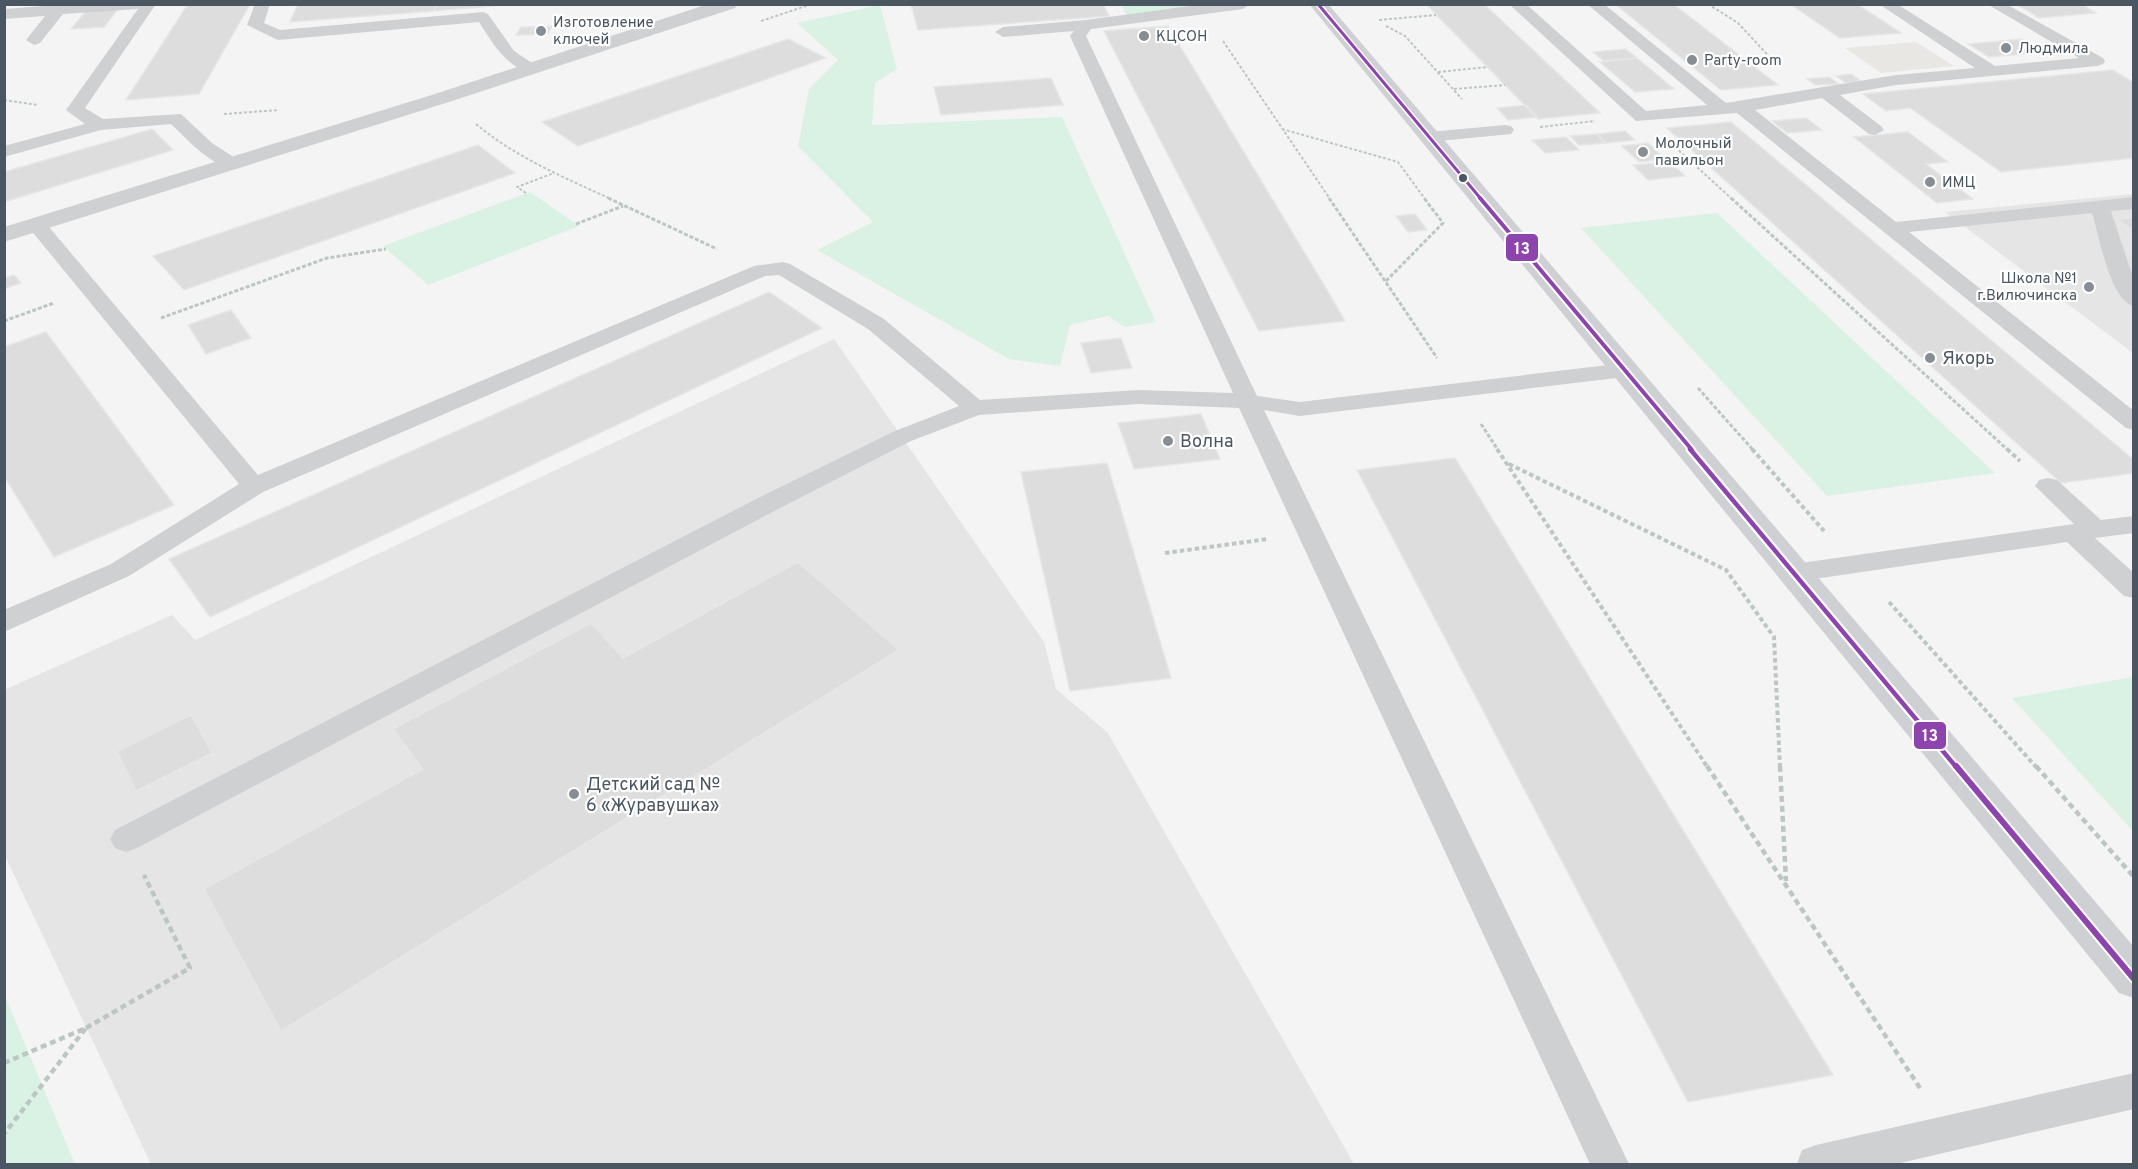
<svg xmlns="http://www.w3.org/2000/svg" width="2138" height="1169" viewBox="0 0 2138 1169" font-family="Overpass,sans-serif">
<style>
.commercial{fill:#e8e7e3}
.education{fill:#e6e5e6}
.green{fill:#d9f2e3}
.building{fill:#ddddde;stroke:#e5e6e7;stroke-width:1.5}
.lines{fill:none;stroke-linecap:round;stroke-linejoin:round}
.path-far3{stroke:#bcc7c4;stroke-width:2;stroke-dasharray:3 2;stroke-linecap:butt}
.path-far2{stroke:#bcc7c4;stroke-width:3;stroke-dasharray:4 2;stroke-linecap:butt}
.path-far1{stroke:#bcc7c4;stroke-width:4;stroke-dasharray:4.5 3;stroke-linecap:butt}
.path{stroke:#bcc7c4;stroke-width:4.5;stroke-dasharray:6 4;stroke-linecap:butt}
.service{fill:#ced0d2;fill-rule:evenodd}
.minor{fill:#ced0d2;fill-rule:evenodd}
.secondary{fill:#ced0d4;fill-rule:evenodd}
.bus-1-far3-casing{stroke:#fff;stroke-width:6}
.bus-1-far2-casing{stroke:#fff;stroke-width:8}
.bus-1-far1-casing{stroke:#fff;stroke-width:9}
.bus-1-casing{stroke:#fff;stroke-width:10}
.bus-1-far3{stroke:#8e44ad;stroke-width:3}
.bus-1-far2{stroke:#8e44ad;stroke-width:4}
.bus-1-far1{stroke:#8e44ad;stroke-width:4.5}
.bus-1{stroke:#8e44ad;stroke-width:6}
.poi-dot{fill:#868d94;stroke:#fff;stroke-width:2}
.bus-dot{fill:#4a5661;stroke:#fff;stroke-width:2}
.labels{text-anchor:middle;stroke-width:4.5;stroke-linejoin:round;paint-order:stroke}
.far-poi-label{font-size:15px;fill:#4a5661;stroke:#fff;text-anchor:start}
.poi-label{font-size:18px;fill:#4a5661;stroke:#fff;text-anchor:start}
.line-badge{stroke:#fff;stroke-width:2}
.badge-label{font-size:16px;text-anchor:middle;font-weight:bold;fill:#fff}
</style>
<rect width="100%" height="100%" fill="#f4f4f4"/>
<path class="commercial" d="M 1916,42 L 1954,66 L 1881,73 L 1845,48 Z"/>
<path class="education" d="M 2133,194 L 2133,353 L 1945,212 Z
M 834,339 L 1044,642 L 1056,689 L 1108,733 L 1354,1164 L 151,1164 L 5,856 L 4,690 L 172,615 L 195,640 Z"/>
<path class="green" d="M 880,5 L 897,69 L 875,83 L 872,125 L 1062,117 L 1156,322 L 1125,327 L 1108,316 L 1070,325 L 1060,366 L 1009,359 L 817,250 L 873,222 L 798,146 L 809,89 L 838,60 L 797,23 Z
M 1121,5 L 1200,5 L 1127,16 Z
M 530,192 L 579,226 L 428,285 L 383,246 Z
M 1717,213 L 1995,473 L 1827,496 L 1581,228 Z
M 2133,677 L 2134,677 L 2133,831 L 2012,698 Z
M 4,996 L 5,996 L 75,1164 L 5,1164 Z"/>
<path class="building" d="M 188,4 L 250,4 L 199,94 L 126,100 Z
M 298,4 L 436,4 L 434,11 L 290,22 Z
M 436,4 L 516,4 L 434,11 Z
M 1103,4 L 1109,16 L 918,30 L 911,5 Z
M 1426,4 L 1484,4 L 1600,113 L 1538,119 Z
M 1615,4 L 1673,4 L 1778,85 L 1721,90 Z
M 1790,4 L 1857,4 L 1901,33 L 1840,38 Z
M 2016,4 L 2081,4 L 2096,13 L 2039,18 Z
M 118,9 L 104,27 L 71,29 L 86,11 Z
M 552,26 L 548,34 L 529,35 L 533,27 Z
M 1168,26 L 1327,290 L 1345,321 L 1259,331 L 1104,31 Z
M 521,27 L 533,27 L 529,35 L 516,35 Z
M 788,39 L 826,58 L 578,146 L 542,122 Z
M 2022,39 L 2044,52 L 1989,57 L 1968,44 Z
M 1626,49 L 1637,58 L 1604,61 L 1593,52 Z
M 1637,58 L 1674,89 L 1635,92 L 1600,62 Z
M 2113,70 L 2134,83 L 2134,158 L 2001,172 L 1910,108 L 1886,111 L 1863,94 Z
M 1851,74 L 1861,81 L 1846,83 L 1836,76 Z
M 1829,77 L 1839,84 L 1816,85 L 1807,79 Z
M 1051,78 L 1063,105 L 941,115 L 934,87 Z
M 1526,105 L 1537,117 L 1508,120 L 1497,108 Z
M 1806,118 L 1822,130 L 1787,133 L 1772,121 Z
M 1731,122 L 2134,460 L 2134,473 L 2061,483 L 1667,128 Z
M 152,129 L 173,150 L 4,202 L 4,172 Z
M 1625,131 L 1635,140 L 1606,143 L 1597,134 Z
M 1908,132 L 1948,162 L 1926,164 L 1973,199 L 1937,203 L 1854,137 Z
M 1597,134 L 1606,143 L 1579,145 L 1570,136 Z
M 1566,137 L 1579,150 L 1545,153 L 1532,140 Z
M 1648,143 L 1665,159 L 1639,162 L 1622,146 Z
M 478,145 L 515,173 L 184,290 L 153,256 Z
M 1670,162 L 1685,176 L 1648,180 L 1633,165 Z
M 1415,214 L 1427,230 L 1408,232 L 1396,216 Z
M 2134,218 L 2134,231 L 2117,219 Z
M 14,275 L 21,283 L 4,289 L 4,278 Z
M 769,292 L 822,328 L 210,617 L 169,559 Z
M 231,310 L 251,338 L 206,354 L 188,325 Z
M 46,332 L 174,505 L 54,557 L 4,476 L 4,347 Z
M 1121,338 L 1132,368 L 1091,373 L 1081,343 Z
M 1201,414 L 1220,459 L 1134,469 L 1118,423 Z
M 1455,458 L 1833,1075 L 1688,1102 L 1357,470 Z
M 1107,463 L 1171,678 L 1070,691 L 1021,472 Z
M 798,562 L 899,650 L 281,1031 L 204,889 L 423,769 L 393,729 L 591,623 L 623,658 Z
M 191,715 L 212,753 L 136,791 L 117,751 Z"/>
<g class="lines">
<path class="path-far3" d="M 1708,4 L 1738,23 L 1778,66
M 1379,20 L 1436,15
M 761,21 L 812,4
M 1386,26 L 1405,36 L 1462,99
M 1223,41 L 1330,199
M 1438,72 L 1488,67
M 1454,89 L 1505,85
M 4,100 L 38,105
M 224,114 L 279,110
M 476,124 C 515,157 565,178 611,199
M 1540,127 L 1595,121
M 1282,129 L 1398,162 L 1425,199
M 1675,147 L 1732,199
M 526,193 L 517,187 L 554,173"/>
<path class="path-far2" d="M 608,198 L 717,249
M 1329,198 L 1437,358
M 1731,198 L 2008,450
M 576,224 L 623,206
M 1386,281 L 1443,223 L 1424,198
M 161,318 L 327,258 L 386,249
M 4,321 L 54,303
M 1698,388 L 1753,450
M 1481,424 L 1498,450"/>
<path class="path-far1" d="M 1497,449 L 1708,768
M 1752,449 L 1824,531
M 2007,449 L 2020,461
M 1509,464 L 1726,570 L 1774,637 L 1780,768
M 1165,553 L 1268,539
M 1889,602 L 2037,768"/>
<path class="path" d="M 1707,766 L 1922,1091
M 1780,766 L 1786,881
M 2036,766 L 2134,877
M 86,1028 L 190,968 L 144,875
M 4,1063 L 86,1028 L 4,1134"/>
<path class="service" d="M 70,4 L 156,4 L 85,108 L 103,119 L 181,114 L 212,143 L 238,160 L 240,164 L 238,168 C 217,173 185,137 171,124 L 101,130 L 4,157 L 4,146 L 85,124 L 66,110 L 138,9 L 63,14 L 40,43 L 34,45 L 26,40 L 45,16 L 4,19 L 4,9 Z
M 255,4 L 270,4 L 264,23 L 280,30 L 483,12 L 488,14 L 514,51 L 541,69 L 533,74 C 506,67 493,44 479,22 L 278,40 L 247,25 Z
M 1205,4 L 1250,4 L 1243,9 L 1091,29 L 1086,36 L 1257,396 L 1300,402 L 1625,363 L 1633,365 L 1636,370 L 1633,375 L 1625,377 L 1300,416 L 1264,410 L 1629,1164 L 1590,1164 L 1239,408 L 1138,404 L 979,415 L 911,441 L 780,508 L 137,848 L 126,852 L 115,848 L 110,839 L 115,830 L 762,496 L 895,431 L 959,406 L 868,329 L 779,275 L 765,276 L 263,492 L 129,576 L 4,632 L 4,610 L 111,564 L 239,484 L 30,229 L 27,225 L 30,221 L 44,221 L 258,475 L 754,266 L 783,262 L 790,264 L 884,319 L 980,400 L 1138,390 L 1233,393 L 1070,36 L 1074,31 L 1003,37 L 995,32 L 1003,27 L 1086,20 Z
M 1509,4 L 1526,4 L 1646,111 L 1707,105 L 1587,4 L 1604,4 L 1726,103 L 1896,75 L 1975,68 L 1879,4 L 1897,4 L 1995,66 L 2079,58 L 1987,4 L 2006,4 L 2103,58 L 2105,61 L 2103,64 L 2097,66 L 1896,85 L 1840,95 L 1881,126 L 1884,130 L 1875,135 L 1869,134 L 1822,98 L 1755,110 L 1896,222 L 2134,197 L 2134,209 L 2111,211 L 2134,280 L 2134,306 C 2110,301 2099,235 2092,213 L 1909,232 L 2134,411 L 2134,430 L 2126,428 L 1737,113 L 1636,121 Z
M 1505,125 L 1511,126 L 1514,130 L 1511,134 L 1429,142 L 1420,137 L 1429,132 Z
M 2048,478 L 2057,480 L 2101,520 L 2134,516 L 2134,533 L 2095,538 L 2134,573 L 2134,598 L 2124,596 L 2067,542 L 1794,582 L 1785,580 L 1781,573 L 1785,566 L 1794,564 L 2074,524 L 2035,486 L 2039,480 Z
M 2134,1073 L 2134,1109 L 1896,1164 L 1797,1164 L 1802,1150 L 1816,1145 Z"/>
<path class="minor" d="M 708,4 L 737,4 L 735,8 L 449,102 L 4,242 L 4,227 L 435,94 Z"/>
<path class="secondary" d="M 1309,4 L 1328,4 L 2134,947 L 2134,998 L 2119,993 Z"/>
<g class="bus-1-far3-casing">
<path id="bus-1-far3" d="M 1318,4 L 1481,199"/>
</g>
<g class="bus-1-far2-casing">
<path id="bus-1-far2" d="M 1480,198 L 1692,450"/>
</g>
<g class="bus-1-far1-casing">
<path id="bus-1-far1" d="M 1690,449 L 1957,768"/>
</g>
<g class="bus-1-casing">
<path id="bus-1" d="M 1956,766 L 2134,979"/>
</g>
<use href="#bus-1-far3" class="bus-1-far3"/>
<use href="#bus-1-far2" class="bus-1-far2"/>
<use href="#bus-1-far1" class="bus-1-far1"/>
<use href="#bus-1" class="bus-1"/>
</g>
<g class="poi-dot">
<circle cx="541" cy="31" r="6"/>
<circle cx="1144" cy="36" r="6"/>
<circle cx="2006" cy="48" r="6"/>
<circle cx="1692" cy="60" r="6"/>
<circle cx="1643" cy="152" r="6"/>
<circle cx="1930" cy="182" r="6"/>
<circle cx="2089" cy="287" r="6"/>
<circle cx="1930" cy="358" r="6"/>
<circle cx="1168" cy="441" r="6"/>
<circle cx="574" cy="794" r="6"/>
</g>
<circle class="bus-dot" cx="1463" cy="178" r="5"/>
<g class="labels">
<g class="far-poi-label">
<text x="553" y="27">Изготовление<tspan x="553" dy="17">ключей</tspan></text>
<text x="1156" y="41">КЦСОН</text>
<text x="2018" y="53">Людмила</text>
<text x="1704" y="65">Party-room</text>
<text x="1655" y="148">Молочный<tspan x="1655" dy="17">павильон</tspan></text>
<text x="1942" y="187">ИМЦ</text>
<text x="2077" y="283" text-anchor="end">Школа №1<tspan x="2077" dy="17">г.Вилючинска</tspan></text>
</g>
<g class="poi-label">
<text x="1942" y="364">Якорь</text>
<text x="1180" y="447">Волна</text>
<text x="586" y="790">Детский сад №<tspan x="586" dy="21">6 «Журавушка»</tspan></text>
</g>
</g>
<g class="line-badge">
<rect x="1505" y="233" width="34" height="29" rx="6" fill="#8e44ad"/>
<rect x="1913" y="721" width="34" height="29" rx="6" fill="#8e44ad"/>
</g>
<g class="badge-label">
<text x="1522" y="254">13</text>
<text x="1930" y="741">13</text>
</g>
<rect width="2138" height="1169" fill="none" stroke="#4a5661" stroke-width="12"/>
</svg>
